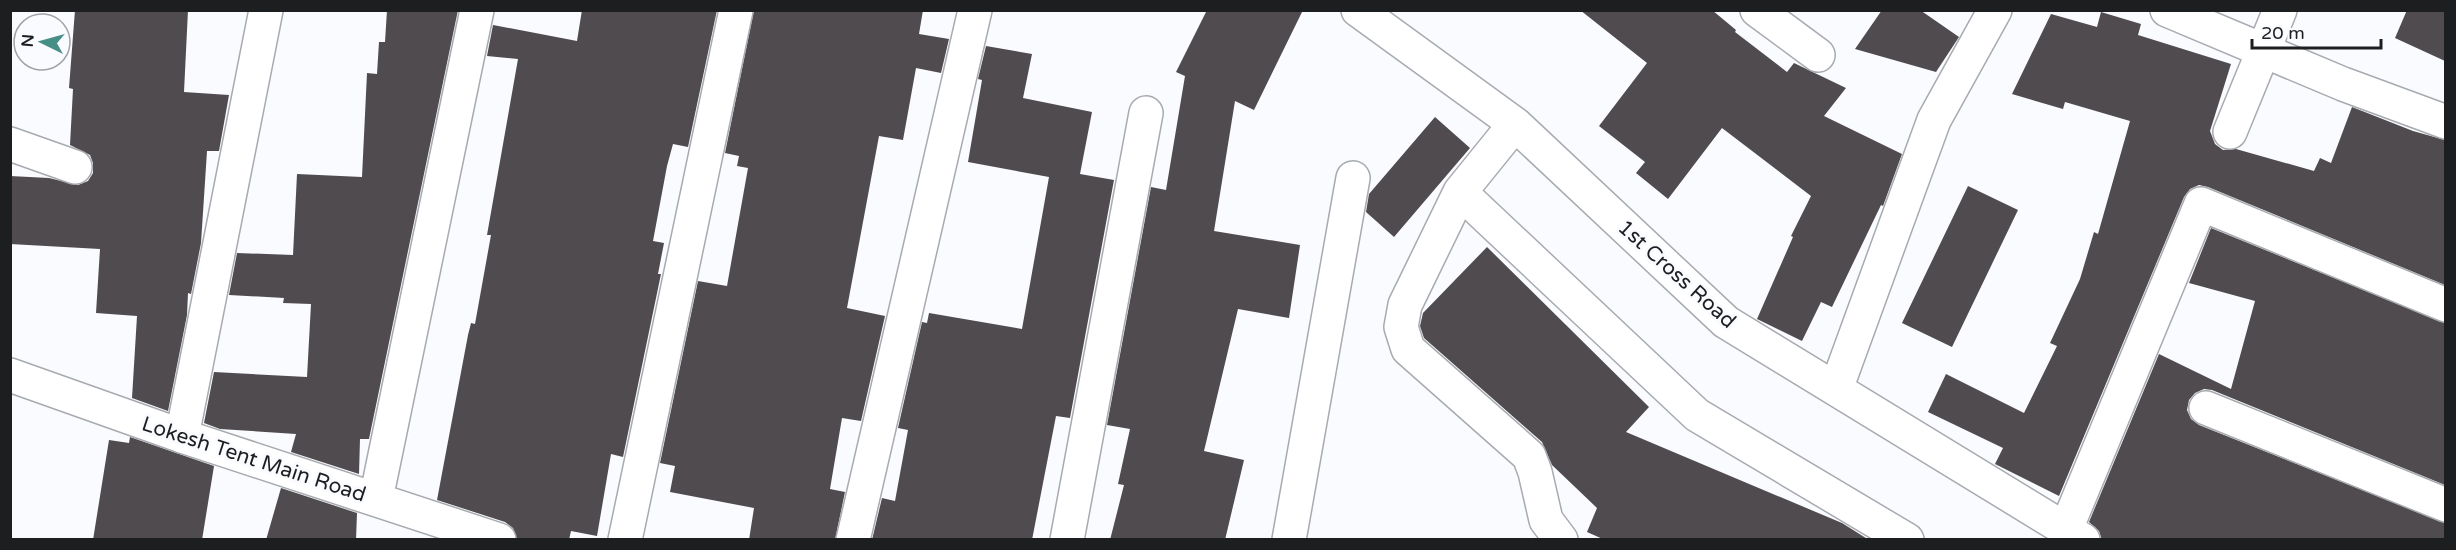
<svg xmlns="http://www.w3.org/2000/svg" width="2456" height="550" viewBox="0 0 2456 550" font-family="'Varela Round',sans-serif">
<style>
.building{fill:#504b4f}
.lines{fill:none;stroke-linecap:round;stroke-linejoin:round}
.minor-casing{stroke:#a7aaaf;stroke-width:36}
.tertiary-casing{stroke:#a7aaaf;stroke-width:36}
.minor{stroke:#fff;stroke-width:33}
.tertiary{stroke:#fff;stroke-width:33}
.labels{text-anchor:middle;stroke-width:6;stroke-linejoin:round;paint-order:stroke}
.street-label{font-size:21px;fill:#1d1e20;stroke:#f9fbff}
</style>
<rect width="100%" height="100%" fill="#f9fbff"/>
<path class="building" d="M 75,10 L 188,10 L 184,92 L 229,95 L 219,151 L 207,151 L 201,243 L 191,294 L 188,293 L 187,315 L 168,411 L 132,398 L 137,316 L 96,313 L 100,249 L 10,244 L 10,176 L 49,178 L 78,185 L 88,181 L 93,173 L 93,163 L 90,155 L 70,145 L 73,89 L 69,88 Z
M 387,10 L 458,10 L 369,439 L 360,439 L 359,474 L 291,452 L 296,434 L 220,429 L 204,423 L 214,372 L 307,377 L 311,304 L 283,303 L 284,298 L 229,295 L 237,253 L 293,255 L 297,174 L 362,177 L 367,73 L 377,74 L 379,42 L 385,42 Z
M 582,10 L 717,10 L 688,147 L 673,144 L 667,166 L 653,241 L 664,243 L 658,274 L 661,274 L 623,457 L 611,454 L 597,536 L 571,531 L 569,540 L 517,540 L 513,528 L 505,522 L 437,500 L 468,335 L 471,323 L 475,324 L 491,235 L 487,235 L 518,59 L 487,56 L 493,25 L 577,41 Z
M 754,10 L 923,10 L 919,34 L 949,39 L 941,73 L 916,68 L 903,140 L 879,136 L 847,308 L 885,316 L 861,421 L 842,418 L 830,489 L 845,492 L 835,540 L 749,540 L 754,508 L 670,492 L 675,466 L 660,463 L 698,281 L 727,286 L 748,168 L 737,166 L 739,156 L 725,153 Z
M 1207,10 L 1303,10 L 1254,110 L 1235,101 L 1214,231 L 1300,245 L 1289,318 L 1238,309 L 1204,451 L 1244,460 L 1225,540 L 1110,540 L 1124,485 L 1118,484 L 1130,429 L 1107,425 L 1151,187 L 1166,190 L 1185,76 L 1176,72 Z
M 1580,10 L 1712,10 L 1736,30 L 1735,32 L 1787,72 L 1794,63 L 1846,88 L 1824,116 L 1902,154 L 1883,206 L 1881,205 L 1832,307 L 1821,302 L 1802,341 L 1757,319 L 1793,237 L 1791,236 L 1811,196 L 1722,128 L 1668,199 L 1636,173 L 1645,162 L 1599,126 L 1647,63 Z
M 1882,10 L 1920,10 L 1959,37 L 1936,72 L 1855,49 Z
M 2407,10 L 2445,10 L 2445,61 L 2395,38 Z
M 2101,12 L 2141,24 L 2138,35 L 2231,64 L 2210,131 L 2215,144 L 2223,150 L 2236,149 L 2314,171 L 2320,158 L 2331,163 L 2352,107 L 2413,131 L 2445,140 L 2445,285 L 2208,187 L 2199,185 L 2190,189 L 2184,197 L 2059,496 L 1995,464 L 2003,448 L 1928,412 L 1946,374 L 2024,413 L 2057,346 L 2050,343 L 2080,279 L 2094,232 L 2098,234 L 2130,121 L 2065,102 L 2063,109 L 2012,94 L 2051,14 L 2097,27 Z
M 986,46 L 1032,54 L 1023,98 L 1092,112 L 1080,174 L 1114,180 L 1070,418 L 1056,416 L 1032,540 L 872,540 L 882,498 L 895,501 L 908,430 L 898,428 L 922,322 L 927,323 L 929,313 L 1022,329 L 1049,177 L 968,162 L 982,80 L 978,79 Z
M 1435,117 L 1470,148 L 1394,237 L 1366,212 L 1369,194 Z
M 1968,186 L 2018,210 L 1952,347 L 1902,323 Z
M 2211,228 L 2445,323 L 2445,485 L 2212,390 L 2204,389 L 2195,393 L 2189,400 L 2187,410 L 2191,419 L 2199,425 L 2445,523 L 2445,540 L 2102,540 L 2099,531 L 2089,522 L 2159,354 L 2231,389 L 2255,301 L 2189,283 Z
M 1487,247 L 1649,407 L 1626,432 L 1842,523 L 1869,540 L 1605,540 L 1587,532 L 1597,508 L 1552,465 L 1542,442 L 1424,338 L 1420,326 L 1423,313 Z
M 130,437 L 214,466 L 202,540 L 93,540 L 109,440 L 129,443 Z
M 281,488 L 357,513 L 356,540 L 266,540 Z"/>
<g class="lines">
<g class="minor-casing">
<path id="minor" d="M 1358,10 L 1515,124 L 1726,322 L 2083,540
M 1757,10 L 1818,55
M 2167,10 L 2343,84 L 2446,122
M 1515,124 L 1460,192 L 1405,305 L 1401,327 L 1408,349 L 1529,456 L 1535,472 L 1546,520 L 1561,540
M 2230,132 L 2280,10
M 10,144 L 75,167
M 1460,192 L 1697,415 L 1907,540
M 1836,389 L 1934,120 L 1995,10
M 2206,408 L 2446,505
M 182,436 L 266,10
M 376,499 L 477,10
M 2066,529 L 2201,204 L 2446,305
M 625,540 L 736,10
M 853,540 L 975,10
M 1067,540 L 1146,113
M 1289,540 L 1353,178"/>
</g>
<g class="tertiary-casing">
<path id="tertiary" d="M 10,375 L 182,436 L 499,540"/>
</g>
<use href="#minor" class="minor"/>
<use href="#tertiary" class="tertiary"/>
</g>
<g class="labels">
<g class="street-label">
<text transform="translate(1677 274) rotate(42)" y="7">1st Cross Road</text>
<text transform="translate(254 459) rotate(18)" y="7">Lokesh Tent Main Road</text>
</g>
</g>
<rect width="2456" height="550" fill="none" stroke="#1d1e20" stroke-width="24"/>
<g transform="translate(42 42) rotate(275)"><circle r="28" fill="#f9fbff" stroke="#a1a3a6" stroke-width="1.5"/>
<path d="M0-4.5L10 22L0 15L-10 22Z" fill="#478e87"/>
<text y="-9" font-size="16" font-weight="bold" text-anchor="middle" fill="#1d1e20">N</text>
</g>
<path d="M2252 39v9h129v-9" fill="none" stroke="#1d1e20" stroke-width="3"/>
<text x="2261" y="39" font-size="18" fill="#1d1e20" stroke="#f9fbff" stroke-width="4.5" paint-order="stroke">20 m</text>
</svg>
